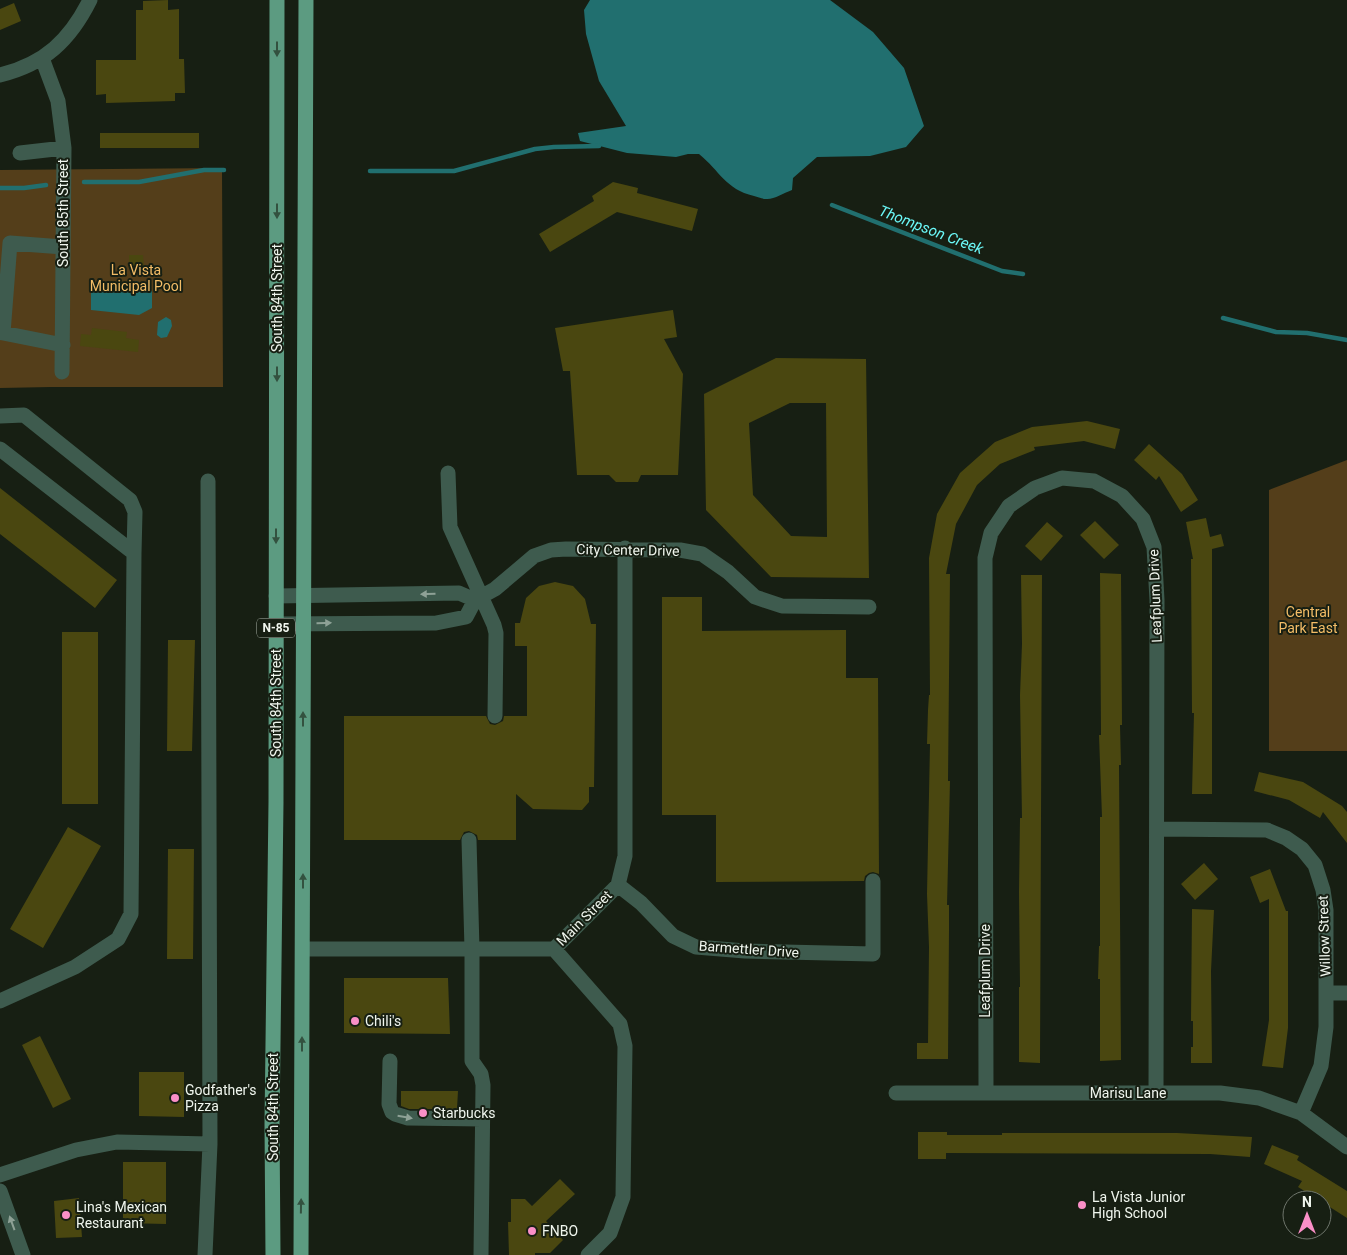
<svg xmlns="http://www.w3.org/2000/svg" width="1347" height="1255" viewBox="0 0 1347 1255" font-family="Roboto,sans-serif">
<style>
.park{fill:#543e1a}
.water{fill:#216f6f}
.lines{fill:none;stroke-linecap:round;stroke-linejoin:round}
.stream{stroke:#216f6f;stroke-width:4.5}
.building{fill:#4a4710;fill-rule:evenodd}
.minor{stroke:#3e5b4e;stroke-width:15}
.major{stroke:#5c9b81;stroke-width:15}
.oneway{fill:#33513f}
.oneway2{fill:#8ea196}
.poi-dot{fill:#fa8fc7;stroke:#171f13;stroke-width:2}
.labels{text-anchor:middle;stroke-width:4;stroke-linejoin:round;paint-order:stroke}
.shield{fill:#171f13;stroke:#afb6ac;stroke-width:1}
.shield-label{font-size:12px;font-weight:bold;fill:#f0f6ee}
.street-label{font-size:14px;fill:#f0f6ee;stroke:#171f13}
.park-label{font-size:14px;fill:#f4bd67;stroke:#171f13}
.poi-label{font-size:14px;fill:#f0f6ee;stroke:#171f13;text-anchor:start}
.water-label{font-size:15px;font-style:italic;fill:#6bf8f8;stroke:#171f13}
</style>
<rect width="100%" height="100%" fill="#171f13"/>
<path class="park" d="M 222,168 L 223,387 L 51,387 L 0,388 L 0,170 Z
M 1347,460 L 1347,751 L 1269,751 L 1269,490 Z"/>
<path class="water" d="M 590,0 L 830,0 L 873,32 L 904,68 L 924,126 L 906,147 L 870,156 L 817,157 L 793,178 L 792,190 C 784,193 773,200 766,199 C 762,199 758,197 754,196 C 725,189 720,171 699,154 L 688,154 L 676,157 L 627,153 L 580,141 L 578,133 L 626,126 L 599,81 L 586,34 L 584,10 Z
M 137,281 L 152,291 L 152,308 L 139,315 L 91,310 L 91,287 Z
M 166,317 L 171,320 L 172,326 L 167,337 L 161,338 L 157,335 L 158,322 Z"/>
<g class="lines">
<path class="stream" d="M 370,171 L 454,171 L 535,149 L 554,147 L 599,146
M 84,182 L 139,182 L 204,170 L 224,170
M 0,188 L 24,188 L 46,185
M 832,205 L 1002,271 L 1023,274
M 1223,318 L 1276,332 L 1307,333 L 1347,340"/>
</g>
<path class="building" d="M 168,0 L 168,10 L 179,9 L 179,59 L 184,59 L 185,93 L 175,93 L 175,101 L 106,103 L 106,94 L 96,95 L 96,60 L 136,60 L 136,10 L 143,10 L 143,1 Z
M 14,3 L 21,21 L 0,30 L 0,9 Z
M 100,133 L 199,133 L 199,148 L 100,148 Z
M 613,182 L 638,188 L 637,193 L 698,209 L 692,231 L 617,212 L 550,252 L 539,234 L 594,201 L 592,196 Z
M 129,255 L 143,255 L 144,268 L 129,269 Z
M 673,310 L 677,337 L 664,339 L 683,374 L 678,475 L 641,475 L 638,482 L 616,482 L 609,475 L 577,475 L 570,371 L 563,371 L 555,328 Z
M 92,328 L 127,332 L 126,338 L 139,340 L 138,352 L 80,346 L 81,334 L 91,335 Z
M 776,358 L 866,359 L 869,578 L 771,577 L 706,510 L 704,394 ZM 790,403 L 826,403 L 827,537 L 791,536 L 753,495 L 749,423 Z
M 1087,421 L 1120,429 L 1115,449 L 1084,441 L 1034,447 L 1035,450 L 1000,464 L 977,485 L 956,524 L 946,574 L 950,574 L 948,781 L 950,781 L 947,905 L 949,905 L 949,931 L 948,1059 L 917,1059 L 917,1043 L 928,1043 L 929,947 L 927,894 L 930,744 L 927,744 L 928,710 L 929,695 L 930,695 L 929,558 L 937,514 L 960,473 L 995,442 L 1032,427 Z
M 1149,444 L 1182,474 L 1198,500 L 1181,512 L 1159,476 L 1156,480 L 1134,460 Z
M 0,488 L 117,580 L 95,608 L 0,534 Z
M 1206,518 L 1210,537 L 1221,534 L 1224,546 L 1212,549 L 1212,794 L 1192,794 L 1194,713 L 1192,713 L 1191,559 L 1193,559 L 1186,522 Z
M 1095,521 L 1119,545 L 1104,559 L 1080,535 Z
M 1047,522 L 1063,536 L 1041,561 L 1025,546 Z
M 1100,573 L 1121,574 L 1122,725 L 1120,725 L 1121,765 L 1119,765 L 1121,1060 L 1100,1061 L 1100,979 L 1098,979 L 1099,946 L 1100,946 L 1100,817 L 1102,817 L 1099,735 L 1101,735 Z
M 1021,575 L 1042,575 L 1040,1063 L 1019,1062 L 1019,987 L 1020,987 L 1019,892 L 1020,818 L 1022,818 L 1020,695 L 1022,644 Z
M 555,582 L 573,586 L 585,599 L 591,624 L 596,624 L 594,787 L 589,787 L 589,802 L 582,810 L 533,809 L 516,794 L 516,840 L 478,840 L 477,835 L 469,831 L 464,832 L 460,840 L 344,840 L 344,716 L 486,716 L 490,724 L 495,725 L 503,721 L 504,716 L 527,716 L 527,646 L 515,646 L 515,623 L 520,623 L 526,598 L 539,586 Z
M 662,597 L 702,597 L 702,631 L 846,630 L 846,678 L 878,678 L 879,874 L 873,872 L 869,873 L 865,876 L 864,881 L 716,882 L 716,815 L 662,815 Z
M 62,632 L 98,632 L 98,804 L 62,804 Z
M 168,640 L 195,640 L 192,751 L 167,751 Z
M 1259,772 L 1303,782 L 1342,806 L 1347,812 L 1347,843 L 1323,812 L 1320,818 L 1289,800 L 1254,791 Z
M 68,827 L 101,846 L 43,948 L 10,929 Z
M 168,849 L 194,849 L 193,959 L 167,959 Z
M 1204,863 L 1218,879 L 1195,900 L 1181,884 Z
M 1270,869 L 1286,911 L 1288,911 L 1288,1028 L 1283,1068 L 1262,1066 L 1269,1020 L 1269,899 L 1260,903 L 1250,877 Z
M 1192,909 L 1214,910 L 1211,971 L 1212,1063 L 1191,1063 L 1191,1047 L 1193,1047 L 1193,1021 L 1191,1021 Z
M 344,978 L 448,978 L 450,1034 L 344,1033 Z
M 40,1036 L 71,1099 L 53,1108 L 22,1045 Z
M 139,1072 L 184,1072 L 184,1117 L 139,1116 Z
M 401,1091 L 458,1091 L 457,1109 L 409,1109 L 401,1106 Z
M 918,1132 L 947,1132 L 947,1135 L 1002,1135 L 1002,1133 L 1177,1133 L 1252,1137 L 1250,1157 L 1210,1154 L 946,1153 L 946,1159 L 918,1159 Z
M 1272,1145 L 1299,1156 L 1297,1160 L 1347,1191 L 1347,1218 L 1322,1202 L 1322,1200 L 1319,1200 L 1298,1187 L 1302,1181 L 1264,1164 Z
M 123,1162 L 166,1162 L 166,1224 L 123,1223 Z
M 560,1179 L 575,1194 L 546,1221 L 563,1240 L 550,1253 L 535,1253 L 535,1255 L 509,1255 L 508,1222 L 511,1222 L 511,1199 L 525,1199 L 532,1206 Z
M 79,1198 L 82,1237 L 56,1238 L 54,1201 Z"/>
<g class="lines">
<path class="minor" d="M 42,58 L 58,101 L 64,148 L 62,372
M 0,75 C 45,64 70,40 90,0
M 20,153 L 64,148
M 63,345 L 3,333 L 10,243 L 63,247
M 0,416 L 24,415 L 130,500 L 135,512 L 134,553
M 0,449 L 134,553 L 131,914 L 118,939 L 75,967 L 0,1001
M 448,473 L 450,527 L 494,625 L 496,633 L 495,716
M 276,596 L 459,593 L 475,600
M 276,624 L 436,623 L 466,617 L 475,600 L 495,589 L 534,556 L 551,550 L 566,549 L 680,550 L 702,554 L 728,572 L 755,597 L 782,606 L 869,607
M 1157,829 L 1267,830 L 1286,838 L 1302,849 L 1315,865 L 1323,890 L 1326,910 L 1326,1027 L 1321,1066 L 1301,1113
M 469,840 L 472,949 L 472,1061 L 481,1074 L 483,1085 L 481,1255
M 618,885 L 641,903 L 673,936 L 696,947 L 745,951 L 873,954 L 873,881
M 303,949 L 554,949
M 554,949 L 618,885 L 625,856 L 625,548
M 554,949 L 620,1024 L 625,1046 L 623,1197 L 610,1233 L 588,1255
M 1327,993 L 1347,993
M 390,1061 L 389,1104 L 392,1112 L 395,1114 L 408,1118 L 482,1119
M 896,1093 L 1220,1093 L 1259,1098 L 1301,1113 L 1347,1147
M 986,1093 L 985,558 L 991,533 L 1009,506 L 1035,488 L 1062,478 L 1094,481 L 1122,496 L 1143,519 L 1154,547 L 1157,600 L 1156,1093
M 0,1175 L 76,1150 L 117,1142 L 210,1144
M 0,1191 L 23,1255
M 205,1255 L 210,1144 L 208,481"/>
<path class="major" d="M 273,1255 L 272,1124 L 276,802 L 277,0
M 301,1255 L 306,0"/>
</g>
<defs><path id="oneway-solid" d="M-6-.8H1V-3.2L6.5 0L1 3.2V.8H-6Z" transform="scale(1.25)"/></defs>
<g class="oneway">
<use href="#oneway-solid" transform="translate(277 49) rotate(90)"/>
<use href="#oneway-solid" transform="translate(277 211) rotate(90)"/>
<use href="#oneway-solid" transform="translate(277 374) rotate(90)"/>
<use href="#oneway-solid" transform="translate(276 536) rotate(90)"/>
<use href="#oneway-solid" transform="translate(303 719) rotate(-90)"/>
<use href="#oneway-solid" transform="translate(303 881) rotate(-90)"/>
<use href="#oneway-solid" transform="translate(302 1044) rotate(-90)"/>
<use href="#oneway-solid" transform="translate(301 1206) rotate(-89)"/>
</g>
<g class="oneway2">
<use href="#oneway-solid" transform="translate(428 594) rotate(179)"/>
<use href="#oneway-solid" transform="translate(324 623) rotate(-1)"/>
<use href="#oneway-solid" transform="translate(405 1117) rotate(10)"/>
<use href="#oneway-solid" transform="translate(12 1223) rotate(-110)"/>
</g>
<g class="poi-dot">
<circle cx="355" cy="1021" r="5"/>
<circle cx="175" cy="1098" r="5"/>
<circle cx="423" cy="1113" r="5"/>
<circle cx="1082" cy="1205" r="5"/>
<circle cx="66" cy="1215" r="5"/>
<circle cx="532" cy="1231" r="5"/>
</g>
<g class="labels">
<rect class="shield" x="257" y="618.5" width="38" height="19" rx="4"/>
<g class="shield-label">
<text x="276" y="632">N-85</text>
</g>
<g class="street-label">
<text transform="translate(63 213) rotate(-90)" y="5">South 85th Street</text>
<text transform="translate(277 298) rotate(-90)" y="5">South 84th Street</text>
<text transform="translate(628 550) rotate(1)" y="5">City Center Drive</text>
<text transform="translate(1155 596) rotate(-92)" y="5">Leafplum Drive</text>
<text transform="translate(276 703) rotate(-90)" y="5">South 84th Street</text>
<text transform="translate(584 918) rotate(-45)" y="5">Main Street</text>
<text transform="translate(1324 936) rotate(-92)" y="5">Willow Street</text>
<text transform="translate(749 949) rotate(4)" y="5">Barmettler Drive</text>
<text transform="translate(985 971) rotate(-90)" y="5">Leafplum Drive</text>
<text x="1128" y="1098">Marisu Lane</text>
<text transform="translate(273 1107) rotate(-90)" y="5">South 84th Street</text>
</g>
<g class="park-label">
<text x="136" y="275">La Vista<tspan x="136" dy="16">Municipal Pool</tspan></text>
<text x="1308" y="617">Central<tspan x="1308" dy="16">Park East</tspan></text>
</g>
<g class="poi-label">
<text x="365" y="1026">Chili's</text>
<text x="185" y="1095">Godfather's<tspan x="185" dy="16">Pizza</tspan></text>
<text x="433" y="1118">Starbucks</text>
<text x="1092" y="1202">La Vista Junior<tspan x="1092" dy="16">High School</tspan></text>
<text x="76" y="1212">Lina's Mexican<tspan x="76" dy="16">Restaurant</tspan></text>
<text x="542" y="1236">FNBO</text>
</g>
<g class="water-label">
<text transform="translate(931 230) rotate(21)" y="5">Thompson Creek</text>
</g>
</g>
<g transform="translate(1307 1215)"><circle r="24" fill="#171f13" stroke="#6e756b"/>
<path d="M0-4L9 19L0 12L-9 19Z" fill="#fa8fc7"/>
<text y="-8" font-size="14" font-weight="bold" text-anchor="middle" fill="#f0f6ee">N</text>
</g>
</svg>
